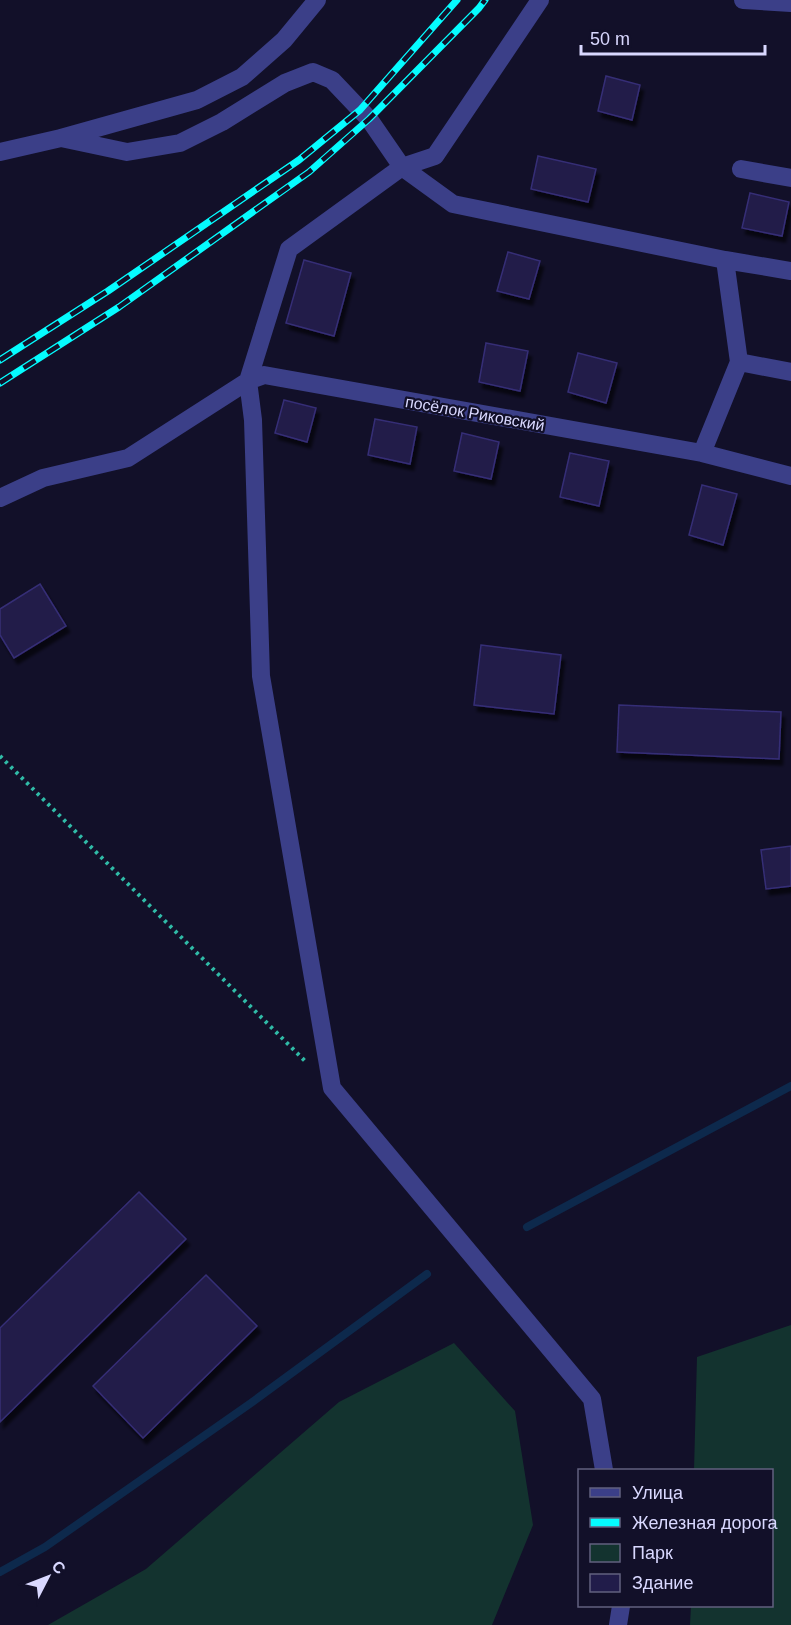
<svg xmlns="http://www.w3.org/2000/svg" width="791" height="1625" viewBox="0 0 791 1625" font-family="Arial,sans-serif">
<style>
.green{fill:#13332f}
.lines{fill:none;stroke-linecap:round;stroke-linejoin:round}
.stream{stroke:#0d294c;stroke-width:8}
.building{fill:#211c4a;stroke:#362e76;stroke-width:1.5;filter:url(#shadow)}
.path{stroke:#30bba7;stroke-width:4;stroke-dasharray:3 4.5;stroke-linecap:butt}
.street{stroke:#3b3f88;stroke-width:18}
.rail-casing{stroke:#05fcff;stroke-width:7}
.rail{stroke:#121029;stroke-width:4.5;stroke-dasharray:14;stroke-linecap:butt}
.labels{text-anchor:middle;stroke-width:4.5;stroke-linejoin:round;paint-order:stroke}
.street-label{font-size:16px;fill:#d9d8ff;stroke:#121029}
</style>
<defs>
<filter id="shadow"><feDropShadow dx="3.5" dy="6" stdDeviation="1.5" flood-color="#0009"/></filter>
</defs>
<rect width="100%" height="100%" fill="#121029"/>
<path class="green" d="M 791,1325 L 791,1625 L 690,1625 L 691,1606 L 772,1606 L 772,1470 L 694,1470 L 697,1357 Z
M 454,1343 L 515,1411 L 533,1525 L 492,1625 L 48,1625 L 146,1569 L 339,1402 Z"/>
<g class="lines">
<path class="stream" d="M 527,1227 L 791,1086
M 0,1572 L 45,1547 L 251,1403 L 427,1274"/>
</g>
<path class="building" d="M 606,76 L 640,85 L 632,120 L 598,111 Z
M 538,156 L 596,169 L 588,202 L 531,189 Z
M 750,193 L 789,202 L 782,236 L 742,228 Z
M 508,252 L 540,261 L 529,299 L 497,291 Z
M 304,260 L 351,273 L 334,336 L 286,323 Z
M 486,343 L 528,351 L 520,391 L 479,382 Z
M 578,353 L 617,363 L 606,403 L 568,392 Z
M 284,400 L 316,408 L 307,442 L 275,433 Z
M 375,419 L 417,427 L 410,464 L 368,455 Z
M 462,433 L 499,442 L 491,479 L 454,471 Z
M 570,453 L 609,461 L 599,506 L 560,497 Z
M 702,485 L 737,494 L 723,545 L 689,535 Z
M 40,584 L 66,626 L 14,658 L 0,635 L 0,609 Z
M 481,645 L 561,655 L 554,714 L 474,705 Z
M 619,705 L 781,712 L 779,759 L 617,752 Z
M 791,846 L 791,886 L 766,889 L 761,850 Z
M 139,1192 L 186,1239 L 0,1422 L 0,1328 Z
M 206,1275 L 257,1326 L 143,1438 L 93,1386 Z"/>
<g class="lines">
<path class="path" d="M 0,756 L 306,1062"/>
<path class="street" d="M 743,0 L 791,3
M 0,152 L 61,138 L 197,100 L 242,77 L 284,40 L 317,0
M 402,167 L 453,204 L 725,260 L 791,271
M 402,167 L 435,156 L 540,0
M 741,169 L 791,178
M 739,362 L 791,372
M 702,453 L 739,362 L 725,260
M 0,498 L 43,478 L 128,458 L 248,381 L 289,249 L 402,167 L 369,119 L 332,80 L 313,72 L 285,83 L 222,122 L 180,143 L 127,152 L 61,138
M 604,1470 L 592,1399 L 332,1088 L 261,676 L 253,420 L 248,381 L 264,375 L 702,453 L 791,476
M 618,1625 L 621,1606"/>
<g class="rail-casing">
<path id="rail" d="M 0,360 L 108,291 L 299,160 L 360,110 L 457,0
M 0,383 L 119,307 L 309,172 L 369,119 L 479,8 L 485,0"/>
</g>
<use href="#rail" class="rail"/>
</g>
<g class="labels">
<g class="street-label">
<text transform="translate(475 413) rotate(10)" y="6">посёлок Риковский</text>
</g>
</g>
<rect x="578" y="1469" width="195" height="138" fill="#121029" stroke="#62607f" stroke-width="1.5"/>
<rect x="590" y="1488" width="30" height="9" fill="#3b3f88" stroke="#62607f" stroke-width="1.5"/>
<text x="632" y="1499" font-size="18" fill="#d9d8ff">Улица</text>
<rect x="590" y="1518" width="30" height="9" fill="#05fcff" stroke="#62607f" stroke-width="1.5"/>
<text x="632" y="1529" font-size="18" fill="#d9d8ff">Железная дорога</text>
<rect x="590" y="1544" width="30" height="18" fill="#13332f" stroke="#62607f" stroke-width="1.5"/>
<text x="632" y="1559" font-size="18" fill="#d9d8ff">Парк</text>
<rect x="590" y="1574" width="30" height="18" fill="#211c4a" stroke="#62607f" stroke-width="1.5"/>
<text x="632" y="1589" font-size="18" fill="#d9d8ff">Здание</text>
<g transform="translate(48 1577) rotate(48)" stroke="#121029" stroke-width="4.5" paint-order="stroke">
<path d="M0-4.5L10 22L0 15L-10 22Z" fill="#d9d8ff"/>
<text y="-9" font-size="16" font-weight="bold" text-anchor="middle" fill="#d9d8ff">С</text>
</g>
<path d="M581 45v9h184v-9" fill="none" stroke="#d9d8ff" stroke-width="3"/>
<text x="590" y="45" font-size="18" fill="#d9d8ff" stroke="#121029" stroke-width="4.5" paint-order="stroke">50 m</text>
</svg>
